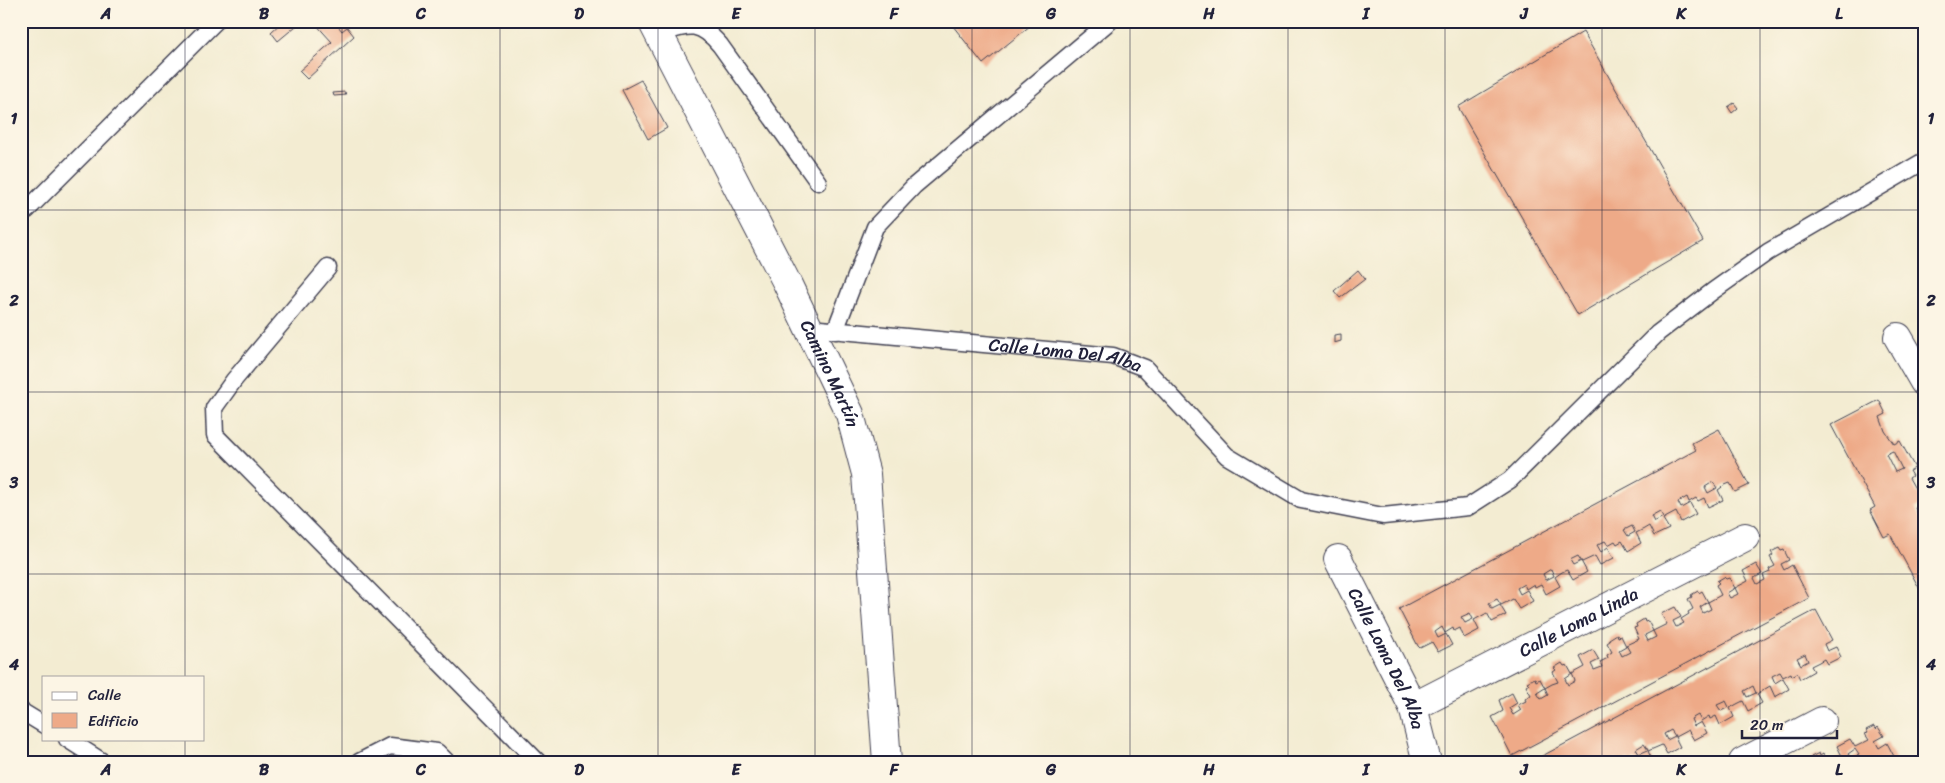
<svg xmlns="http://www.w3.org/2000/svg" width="1945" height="783" viewBox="0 0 1945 783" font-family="Sriracha,sans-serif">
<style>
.building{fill:#ea8;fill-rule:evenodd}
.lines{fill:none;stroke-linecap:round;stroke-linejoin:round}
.service-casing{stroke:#414052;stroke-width:19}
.minor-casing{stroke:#414052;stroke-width:30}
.tertiary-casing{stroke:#414052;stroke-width:30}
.service{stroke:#fff;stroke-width:16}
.minor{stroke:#fff;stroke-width:28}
.tertiary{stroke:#fff;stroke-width:28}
.grid{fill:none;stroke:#22223b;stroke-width:1;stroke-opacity:0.55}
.labels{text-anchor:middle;stroke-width:4;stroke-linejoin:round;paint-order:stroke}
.street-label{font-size:18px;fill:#22223b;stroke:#fcf5e5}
.neatline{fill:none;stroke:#22223b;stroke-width:2}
.grid-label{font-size:16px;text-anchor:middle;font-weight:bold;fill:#22223b}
</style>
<rect width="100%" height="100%" fill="#fcf5e5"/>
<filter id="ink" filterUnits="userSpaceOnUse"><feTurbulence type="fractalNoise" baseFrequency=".02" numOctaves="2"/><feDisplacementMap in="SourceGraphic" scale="10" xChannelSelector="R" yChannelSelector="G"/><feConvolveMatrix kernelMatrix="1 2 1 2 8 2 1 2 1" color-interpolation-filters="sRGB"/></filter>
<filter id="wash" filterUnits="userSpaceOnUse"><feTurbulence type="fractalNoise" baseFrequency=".0096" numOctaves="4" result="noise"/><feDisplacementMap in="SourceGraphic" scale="20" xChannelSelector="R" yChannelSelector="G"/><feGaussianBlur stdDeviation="1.12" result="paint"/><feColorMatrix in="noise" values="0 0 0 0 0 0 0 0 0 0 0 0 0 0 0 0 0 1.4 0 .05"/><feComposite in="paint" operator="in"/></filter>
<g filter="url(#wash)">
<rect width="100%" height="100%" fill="#f3ecd2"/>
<g id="blocks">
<path class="building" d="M 283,21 L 302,21 L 278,41 L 271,32 Z
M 313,21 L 334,21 L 342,31 L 347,27 L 354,36 L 307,79 L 299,71 L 332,42 Z
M 949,21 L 1036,21 L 983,64 Z
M 1583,32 L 1703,241 L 1578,315 L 1458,107 Z
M 641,80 L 667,128 L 648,139 L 622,90 Z
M 345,92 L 346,95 L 334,96 L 333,93 Z
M 1734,103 L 1738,108 L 1732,113 L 1728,107 Z
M 1358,270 L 1365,279 L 1340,298 L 1334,291 Z
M 1341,334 L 1341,341 L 1334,343 L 1334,335 Z
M 1879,400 L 1886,414 L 1880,417 L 1885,431 L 1894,444 L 1900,441 L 1915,468 L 1909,471 L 1912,476 L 1909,478 L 1918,494 L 1921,493 L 1924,497 L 1924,510 L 1921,505 L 1915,508 L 1924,525 L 1924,597 L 1890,534 L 1884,537 L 1870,510 L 1875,507 L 1831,425 ZM 1893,451 L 1902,469 L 1895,472 L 1886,454 Z
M 1719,429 L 1749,485 L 1735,492 L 1730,483 L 1725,485 L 1718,490 L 1723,500 L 1708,507 L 1704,498 L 1698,501 L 1696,498 L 1689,502 L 1687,497 L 1678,502 L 1681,508 L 1690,503 L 1696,514 L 1681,522 L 1676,512 L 1663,519 L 1669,529 L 1654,536 L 1649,526 L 1644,529 L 1636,533 L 1641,543 L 1628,551 L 1622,541 L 1617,544 L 1615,541 L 1608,545 L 1605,541 L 1597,545 L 1601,552 L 1608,547 L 1614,558 L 1600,565 L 1595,556 L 1582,562 L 1578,556 L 1570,560 L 1573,565 L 1581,561 L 1587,572 L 1573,580 L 1567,570 L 1562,572 L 1555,577 L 1560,586 L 1546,594 L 1541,584 L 1535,587 L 1534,584 L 1526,589 L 1524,584 L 1517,588 L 1520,594 L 1527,590 L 1533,601 L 1519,609 L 1513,599 L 1501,605 L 1497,599 L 1489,603 L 1492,609 L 1500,605 L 1506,615 L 1492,622 L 1487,613 L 1474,620 L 1479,630 L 1464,638 L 1460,628 L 1454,631 L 1453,628 L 1445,633 L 1442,627 L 1435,632 L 1438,638 L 1446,634 L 1452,645 L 1438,652 L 1432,642 L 1420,648 L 1418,646 L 1399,609 L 1696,450 L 1692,443 ZM 1713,482 L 1717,488 L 1708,493 L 1705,487 ZM 1660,511 L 1663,517 L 1654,522 L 1651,516 ZM 1632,526 L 1635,532 L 1628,536 L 1624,530 ZM 1551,569 L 1554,576 L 1546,580 L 1543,574 ZM 1470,613 L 1473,619 L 1465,623 L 1461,617 Z
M 1779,548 L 1781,551 L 1784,550 L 1789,560 L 1781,564 L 1784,570 L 1792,565 L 1809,598 L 1512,756 L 1492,717 L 1503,711 L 1499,700 L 1512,693 L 1517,703 L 1509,708 L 1513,715 L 1521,710 L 1518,705 L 1526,701 L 1525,699 L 1531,695 L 1526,686 L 1529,684 L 1527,682 L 1535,678 L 1536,681 L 1540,679 L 1545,688 L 1552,684 L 1558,682 L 1553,672 L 1556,670 L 1554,668 L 1562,663 L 1564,666 L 1567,665 L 1572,674 L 1585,667 L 1580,657 L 1593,650 L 1599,660 L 1591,664 L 1594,670 L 1602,667 L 1600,662 L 1608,658 L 1607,655 L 1612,652 L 1607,643 L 1610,641 L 1609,639 L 1617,634 L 1618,637 L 1621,636 L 1626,646 L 1619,650 L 1622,656 L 1630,652 L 1626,645 L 1639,639 L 1634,628 L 1637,627 L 1636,624 L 1644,619 L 1645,622 L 1648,621 L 1653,631 L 1645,635 L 1648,641 L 1656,637 L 1653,631 L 1667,624 L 1661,614 L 1675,607 L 1681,617 L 1673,621 L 1676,627 L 1684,623 L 1681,619 L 1689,614 L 1688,612 L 1693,609 L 1688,599 L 1692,597 L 1691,595 L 1698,591 L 1699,593 L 1702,591 L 1708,602 L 1700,607 L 1703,613 L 1711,609 L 1708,602 L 1721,595 L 1716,585 L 1719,583 L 1717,581 L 1724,577 L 1726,579 L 1729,578 L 1735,588 L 1727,593 L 1730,598 L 1738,594 L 1735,588 L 1748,581 L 1743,571 L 1756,564 L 1762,574 L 1754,578 L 1757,584 L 1765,580 L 1763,575 L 1770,572 L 1769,569 L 1775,566 L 1770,557 L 1773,555 L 1771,552 ZM 1572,674 L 1573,676 L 1575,681 L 1568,685 L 1565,679 ZM 1545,688 L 1546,690 L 1548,695 L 1541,699 L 1537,693 Z
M 1816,610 L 1832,640 L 1824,644 L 1827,651 L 1836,647 L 1841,657 L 1827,664 L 1824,659 L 1819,662 L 1811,666 L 1814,671 L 1800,679 L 1797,673 L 1792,676 L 1791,673 L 1783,677 L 1780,672 L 1772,676 L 1775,683 L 1783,678 L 1789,689 L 1775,697 L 1770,686 L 1765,689 L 1757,694 L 1762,703 L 1748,711 L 1743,701 L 1737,704 L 1730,708 L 1734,717 L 1720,725 L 1716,716 L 1710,719 L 1709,716 L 1701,721 L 1698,715 L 1691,719 L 1694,726 L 1701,722 L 1707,733 L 1694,740 L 1688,730 L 1675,737 L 1680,747 L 1667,754 L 1662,745 L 1648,751 L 1653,762 L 1636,762 L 1635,760 L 1631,762 L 1628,760 L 1619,762 L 1617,758 L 1611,762 L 1531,762 ZM 1805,654 L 1808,661 L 1801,665 L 1797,658 ZM 1753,686 L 1756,693 L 1747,697 L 1744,691 ZM 1726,701 L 1729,707 L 1721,711 L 1717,705 ZM 1671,730 L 1675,736 L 1667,740 L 1664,734 ZM 1644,744 L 1648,750 L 1639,754 L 1636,749 Z
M 1874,726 L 1876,729 L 1878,727 L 1884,736 L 1875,741 L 1879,748 L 1887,743 L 1897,762 L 1831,762 L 1842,756 L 1837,746 L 1850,739 L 1855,747 L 1869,740 L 1865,734 L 1868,733 L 1866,730 ZM 1855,749 L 1859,755 L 1851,759 L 1848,754 Z
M 1819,753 L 1820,756 L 1823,754 L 1827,762 L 1809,762 L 1813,760 L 1811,757 Z"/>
</g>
</g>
<g filter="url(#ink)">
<use href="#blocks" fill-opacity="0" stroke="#414052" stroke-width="1"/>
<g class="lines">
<g class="service-casing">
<g id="service">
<path d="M 658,34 C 688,25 698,19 720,45 L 818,182"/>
<path d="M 21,213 L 27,210 L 216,21"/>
<path d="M 328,268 L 234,380 L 214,408 L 215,435 L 538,762"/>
<path id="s1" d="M 809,328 L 1113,356 L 1145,368 L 1227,456 L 1301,500 L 1383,516 L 1468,507 L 1510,480 L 1658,333 L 1713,291 L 1768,252 L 1924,161"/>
<path d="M 835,331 L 875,227 L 914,186 L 1110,21"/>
<path d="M 21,711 L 44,725"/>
<path d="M 67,739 L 103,762"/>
<path d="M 359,762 L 390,746 L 437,752 L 447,762"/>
</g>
</g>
<g class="minor-casing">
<g id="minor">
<path id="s2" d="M 1338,559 L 1413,707 L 1427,762"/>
<path id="s3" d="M 1413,707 L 1745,537"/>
<path d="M 1743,762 L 1822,721"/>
</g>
</g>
<g class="tertiary-casing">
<g id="tertiary">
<path id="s4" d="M 652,21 L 787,283 L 850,414 L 866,474 L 887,762"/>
<path d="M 1898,337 L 1924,382"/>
</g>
</g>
<use href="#service" class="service"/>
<use href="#minor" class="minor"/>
<use href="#tertiary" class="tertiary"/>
</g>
</g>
<path class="grid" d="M 185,21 L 185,677M 342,21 L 342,762M 500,21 L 500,762M 658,21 L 658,762M 815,21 L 815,762M 972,21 L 972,762M 1130,21 L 1130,762M 1288,21 L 1288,762M 1445,21 L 1445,762M 1602,21 L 1602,762M 1760,21 L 1760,762M 21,210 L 1924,210M 21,392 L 1924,392M 21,574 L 1924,574M 185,739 L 185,762"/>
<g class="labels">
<g class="street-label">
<text dy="6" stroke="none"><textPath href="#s1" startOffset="258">Calle Loma Del Alba</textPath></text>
<text dy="6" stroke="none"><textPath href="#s4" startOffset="395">Camino Martín</textPath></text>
<text dy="6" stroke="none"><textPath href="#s3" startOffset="186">Calle Loma Linda</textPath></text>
<text dy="6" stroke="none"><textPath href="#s2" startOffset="111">Calle Loma Del Alba</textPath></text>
</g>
</g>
<rect width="1945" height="783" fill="none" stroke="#fcf5e5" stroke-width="55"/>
<rect x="42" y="676" width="162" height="65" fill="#fcf5e5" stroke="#a5a1a1"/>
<rect x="52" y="692" width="25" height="8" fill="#ffffff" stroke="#a5a1a1"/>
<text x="88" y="700" font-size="15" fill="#22223b">Calle</text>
<rect x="52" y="713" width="25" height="15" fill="#eeaa88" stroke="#a5a1a1"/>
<text x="88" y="726" font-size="15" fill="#22223b">Edificio</text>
<path d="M1742 730v8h95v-8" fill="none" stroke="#22223b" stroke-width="2.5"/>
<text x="1750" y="730" font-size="15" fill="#22223b" stroke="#fcf5e5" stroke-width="4" paint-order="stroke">20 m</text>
<rect x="28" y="28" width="1890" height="728" class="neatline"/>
<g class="grid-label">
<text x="106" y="19">A</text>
<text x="264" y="19">B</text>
<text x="421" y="19">C</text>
<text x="579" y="19">D</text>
<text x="736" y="19">E</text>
<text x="894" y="19">F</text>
<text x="1051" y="19">G</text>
<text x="1209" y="19">H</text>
<text x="1366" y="19">I</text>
<text x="1524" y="19">J</text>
<text x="1681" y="19">K</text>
<text x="1839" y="19">L</text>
<text x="14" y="124">1</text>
<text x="1931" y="124">1</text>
<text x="14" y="306">2</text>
<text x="1931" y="306">2</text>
<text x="14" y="488">3</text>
<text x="1931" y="488">3</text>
<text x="14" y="670">4</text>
<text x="1931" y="670">4</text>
<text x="106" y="775">A</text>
<text x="264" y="775">B</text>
<text x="421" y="775">C</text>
<text x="579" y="775">D</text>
<text x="736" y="775">E</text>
<text x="894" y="775">F</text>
<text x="1051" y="775">G</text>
<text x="1209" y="775">H</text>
<text x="1366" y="775">I</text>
<text x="1524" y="775">J</text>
<text x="1681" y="775">K</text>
<text x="1839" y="775">L</text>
</g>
</svg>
